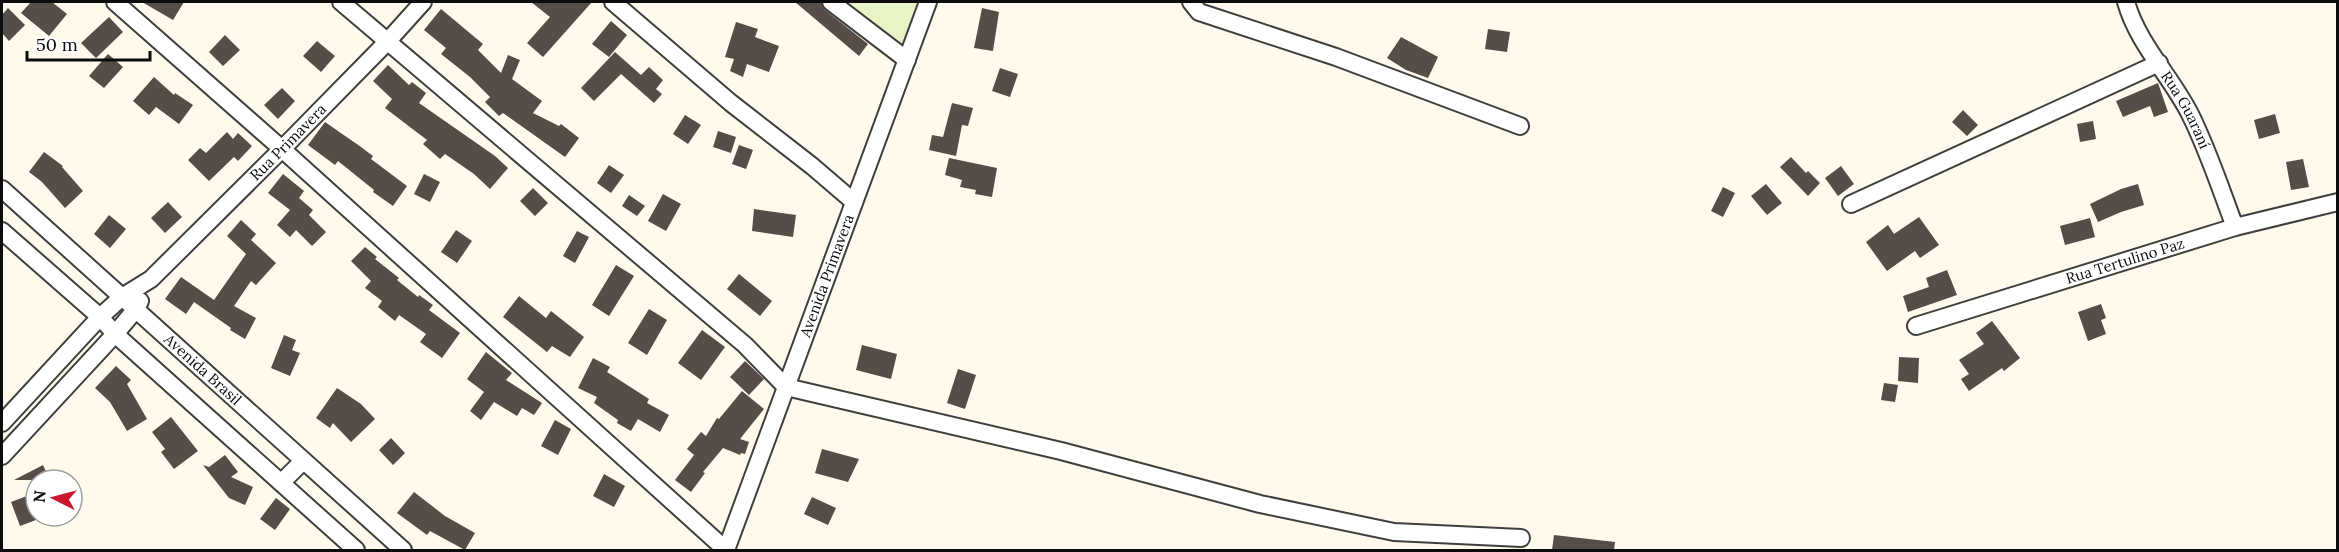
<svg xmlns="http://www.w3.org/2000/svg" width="2339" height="552" viewBox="0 0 2339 552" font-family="Lora,serif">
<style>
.pitch{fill:#e7f4c4}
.building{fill:#564c48}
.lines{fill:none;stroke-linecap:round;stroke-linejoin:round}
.minor-casing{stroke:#3f3f3f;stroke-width:20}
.minor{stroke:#fff;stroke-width:16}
.labels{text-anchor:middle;stroke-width:6;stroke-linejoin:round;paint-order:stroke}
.street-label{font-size:15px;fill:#0c0c0c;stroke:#fff}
</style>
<rect width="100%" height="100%" fill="#fffaec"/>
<path class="pitch" d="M 831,2 L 928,2 L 907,60 Z"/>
<path class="building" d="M 31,2 L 52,2 L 67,14 L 49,36 L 21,13 Z
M 142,2 L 184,2 L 173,20 Z
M 531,2 L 592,2 L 543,57 L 527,43 L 550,17 Z
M 795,2 L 821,2 L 825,10 L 868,44 L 859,56 Z
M 8,8 L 25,25 L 9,41 L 2,33 L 2,15 Z
M 982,8 L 999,12 L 993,51 L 974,48 Z
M 441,9 L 483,44 L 478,50 L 501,73 L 508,55 L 520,60 L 512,79 L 542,101 L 533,113 L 559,126 L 561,124 L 579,138 L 565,157 L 503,113 L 499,116 L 485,102 L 490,97 L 470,77 L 441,54 L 446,48 L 424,30 Z
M 109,17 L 123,32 L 96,58 L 81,43 Z
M 611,21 L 627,35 L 609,57 L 592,44 Z
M 736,22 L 758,29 L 755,37 L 779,46 L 769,72 L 747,64 L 743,77 L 730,71 L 734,59 L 725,57 Z
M 1488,29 L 1510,32 L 1507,52 L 1485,49 Z
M 225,35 L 240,50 L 223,66 L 209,52 Z
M 1401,37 L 1438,57 L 1428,78 L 1406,70 L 1387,58 Z
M 317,41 L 335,56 L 321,72 L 303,56 Z
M 615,52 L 641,75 L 649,67 L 663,80 L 656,89 L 662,94 L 654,103 L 621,74 L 594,101 L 581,88 Z
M 108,54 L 123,67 L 104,88 L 89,76 Z
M 388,65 L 409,85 L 412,82 L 426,93 L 419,103 L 495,156 L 508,168 L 490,189 L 474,174 L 445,154 L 440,159 L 423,144 L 427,140 L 385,108 L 392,99 L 373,81 Z
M 1000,68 L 1018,74 L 1010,97 L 992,91 Z
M 154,77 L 174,95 L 175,93 L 193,105 L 179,124 L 156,107 L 149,115 L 133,101 Z
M 2158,83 L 2168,112 L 2154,117 L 2150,106 L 2123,117 L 2116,101 Z
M 282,88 L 295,101 L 278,119 L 264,105 Z
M 952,103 L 973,108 L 968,126 L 962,125 L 956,156 L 929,150 L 932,135 L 943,137 Z
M 1963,110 L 1978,125 L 1967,136 L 1952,122 Z
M 2275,114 L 2280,133 L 2259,139 L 2254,120 Z
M 685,115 L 701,125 L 688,144 L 673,134 Z
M 2093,121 L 2096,139 L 2080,142 L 2077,124 Z
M 325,122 L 361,147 L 373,156 L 371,159 L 407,186 L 393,206 L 373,192 L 374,190 L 338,161 L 335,165 L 308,145 Z
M 718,131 L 736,137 L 731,153 L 713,147 Z
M 227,132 L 233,139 L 238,133 L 252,146 L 238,161 L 234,157 L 209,181 L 188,160 L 200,148 L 206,153 Z
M 739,145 L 753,150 L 746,169 L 732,164 Z
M 44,152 L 63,166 L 62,167 L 83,191 L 65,208 L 42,182 L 29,172 Z
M 1791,157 L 1806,173 L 1808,171 L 1820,183 L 1808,196 L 1780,167 Z
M 949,158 L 997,168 L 992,197 L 975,194 L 976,190 L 960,187 L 962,180 L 945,175 Z
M 2303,159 L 2309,187 L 2291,190 L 2286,162 Z
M 609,165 L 624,175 L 611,193 L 597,183 Z
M 1841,166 L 1854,184 L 1838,196 L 1825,178 Z
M 283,174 L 304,191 L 299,198 L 313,210 L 309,215 L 326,232 L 312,246 L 296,230 L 290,237 L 277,225 L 290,210 L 268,193 Z
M 424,174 L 440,182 L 430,202 L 414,194 Z
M 1766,184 L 1782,203 L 1767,215 L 1751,196 Z
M 2138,184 L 2144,205 L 2121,212 L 2098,222 L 2090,204 L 2121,189 Z
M 1723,187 L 1735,193 L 1723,217 L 1711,211 Z
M 533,188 L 548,203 L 535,216 L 520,201 Z
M 663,194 L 681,204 L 666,231 L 648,221 Z
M 629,195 L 645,206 L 637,216 L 622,206 Z
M 168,202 L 182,217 L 165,233 L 151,218 Z
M 754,209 L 796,215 L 793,237 L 752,231 Z
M 109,215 L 126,229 L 110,248 L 94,234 Z
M 1919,217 L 1939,245 L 1920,258 L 1915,251 L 1887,271 L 1866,242 L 1888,225 L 1894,234 Z
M 2090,218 L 2095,237 L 2065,245 L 2060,226 Z
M 241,220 L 256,234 L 251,240 L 276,263 L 256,285 L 251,281 L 234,306 L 256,318 L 245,339 L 230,330 L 231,328 L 194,302 L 186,314 L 165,299 L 181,277 L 214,300 L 246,254 L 227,236 Z
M 456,230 L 472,241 L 457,263 L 441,252 Z
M 577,231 L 589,237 L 575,263 L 563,256 Z
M 365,247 L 377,257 L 375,259 L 399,278 L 397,280 L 418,297 L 419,295 L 433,305 L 429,310 L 460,333 L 442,358 L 420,342 L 426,334 L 399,315 L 395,321 L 378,307 L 382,301 L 365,288 L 371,281 L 351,261 Z
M 616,265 L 634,276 L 609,316 L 592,305 Z
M 1947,270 L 1957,295 L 1908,312 L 1903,296 L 1929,287 L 1926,278 Z
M 739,274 L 772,301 L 760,316 L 727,289 Z
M 519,296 L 546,318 L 551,311 L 584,337 L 570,357 L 552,346 L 547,352 L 503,317 Z
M 2101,304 L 2106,318 L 2101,320 L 2106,334 L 2088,341 L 2078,312 Z
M 649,309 L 667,320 L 647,355 L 628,343 Z
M 1992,321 L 2020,358 L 2004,371 L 2002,368 L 1969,391 L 1961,379 L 1969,374 L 1959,360 L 1984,344 L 1976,333 Z
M 702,330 L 725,347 L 701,380 L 678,363 Z
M 284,335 L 296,340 L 292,350 L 300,353 L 290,376 L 271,368 Z
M 862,345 L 897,354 L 891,379 L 856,370 Z
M 486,352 L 512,373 L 506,380 L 542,403 L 534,415 L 522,408 L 517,416 L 494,402 L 481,420 L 470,411 L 484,392 L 467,379 Z
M 1899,357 L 1919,358 L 1918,383 L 1898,381 Z
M 593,358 L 610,367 L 607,372 L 649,399 L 647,403 L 669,415 L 660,432 L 638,419 L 631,431 L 617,423 L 618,420 L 594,403 L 597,397 L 578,388 Z
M 745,361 L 764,379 L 749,395 L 730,377 Z
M 116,366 L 131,380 L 127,384 L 147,419 L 127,431 L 110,402 L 95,388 Z
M 958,369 L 976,375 L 965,409 L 947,403 Z
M 1884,383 L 1898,385 L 1895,402 L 1881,400 Z
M 337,388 L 361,404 L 375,419 L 351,442 L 333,423 L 330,428 L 316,418 Z
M 742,391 L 764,409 L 740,439 L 749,442 L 745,454 L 741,453 L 740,455 L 723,448 L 703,472 L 705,473 L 691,492 L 675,480 L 694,455 L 687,449 L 701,432 L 706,436 L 717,418 L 719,419 Z
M 171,417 L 198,451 L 174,469 L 161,452 L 165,449 L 152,432 Z
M 555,420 L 571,429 L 558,455 L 541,446 Z
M 391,438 L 405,453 L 393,465 L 379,450 Z
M 822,449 L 859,459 L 848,482 L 815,473 Z
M 225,455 L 238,472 L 231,477 L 253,487 L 245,505 L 229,498 L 203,465 L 209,467 Z
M 43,465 L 50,480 L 14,480 Z
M 604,474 L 625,486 L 614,507 L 593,496 Z
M 414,492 L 445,516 L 475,533 L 465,550 L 430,531 L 427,535 L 397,513 Z
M 32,494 L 36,504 L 36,520 L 20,526 L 11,502 Z
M 812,497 L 836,508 L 828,525 L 804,514 Z
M 276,498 L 290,509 L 275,530 L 260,519 Z
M 1554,535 L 1615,542 L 1614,550 L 1552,550 Z"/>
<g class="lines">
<g class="minor-casing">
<g id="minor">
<path id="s1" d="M 115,2 L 282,149 L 726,550 L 928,2"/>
<path d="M 341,2 L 745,345 L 786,387 L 1061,451 L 1260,504 L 1394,532 L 1521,538"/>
<path d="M 613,2 L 731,103 L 812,166 L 854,202"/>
<path d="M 831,2 L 907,60"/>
<path d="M 1191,2 L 1199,12 L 1336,57 L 1520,126"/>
<path id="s2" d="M 2126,2 C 2138,44 2170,75 2190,114 C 2208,150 2221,190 2235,227"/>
<path id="s3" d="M 2,189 L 403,550"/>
<path d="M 1851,204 L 2159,63"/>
<path d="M 2,231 L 100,317 L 115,334 L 356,550"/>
<path id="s4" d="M 1916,326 L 2235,227 L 2338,202"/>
<path id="s5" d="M 2,423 L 100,317 L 122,297 L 151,279 L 282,149 L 387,42 L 423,2"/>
<path d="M 2,456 L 115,334 L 136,309 L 140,301"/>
<path d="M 282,482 L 303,461"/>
</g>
</g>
<use href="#minor" class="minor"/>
</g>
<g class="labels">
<g class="street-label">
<text dy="5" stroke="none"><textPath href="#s2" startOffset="124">Rua Guaraní</textPath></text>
<text dy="5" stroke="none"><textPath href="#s5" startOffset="402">Rua Primavera</textPath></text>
<text dy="5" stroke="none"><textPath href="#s4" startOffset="219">Rua Tertulino Paz</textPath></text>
<text dy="5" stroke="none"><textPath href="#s1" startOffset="1113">Avenida Primavera</textPath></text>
<text dy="5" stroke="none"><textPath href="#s3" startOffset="270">Avenida Brasil</textPath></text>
</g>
</g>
<rect width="2339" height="552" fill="none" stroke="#0c0c0c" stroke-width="6"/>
<g transform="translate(54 498) rotate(276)"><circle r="28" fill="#ffffff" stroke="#9e9e9e" stroke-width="1.5"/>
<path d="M0-4.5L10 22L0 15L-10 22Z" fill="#cb162e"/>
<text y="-9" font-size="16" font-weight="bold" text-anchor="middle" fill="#0c0c0c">N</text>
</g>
<path d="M27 51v9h123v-9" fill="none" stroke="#0c0c0c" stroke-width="3"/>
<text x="36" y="51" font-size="18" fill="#0c0c0c" stroke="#ffffff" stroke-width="4.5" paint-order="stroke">50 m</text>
</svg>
